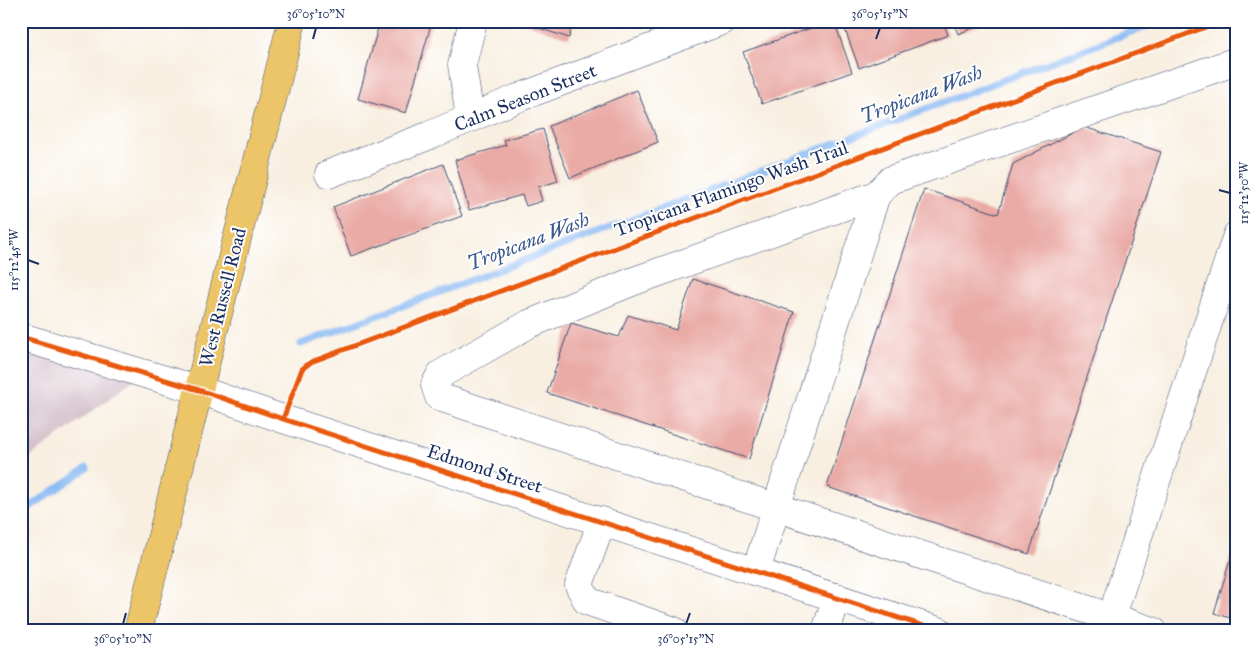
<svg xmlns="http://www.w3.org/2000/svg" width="1258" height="652" viewBox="0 0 1258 652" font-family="'IM FELL Great Primer',serif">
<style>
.industrial{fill:#d2bdc8}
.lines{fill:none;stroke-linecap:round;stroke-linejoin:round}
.stream{stroke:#86b8f3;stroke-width:7}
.building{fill:#eaaaa5}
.minor-casing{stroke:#3c4c72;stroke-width:29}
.major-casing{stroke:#3c4c72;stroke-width:29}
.minor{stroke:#fff;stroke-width:28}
.major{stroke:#edc569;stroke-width:28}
.cycleway-casing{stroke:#fff;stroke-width:8}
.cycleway{stroke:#e8590c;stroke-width:5}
.ticks{fill:none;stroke:#1b2f5e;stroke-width:2}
.labels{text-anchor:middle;stroke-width:4;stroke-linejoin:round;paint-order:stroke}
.street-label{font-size:19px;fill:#1b2f5e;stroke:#fff}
.water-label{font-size:20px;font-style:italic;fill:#3b588b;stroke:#fff}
.neatline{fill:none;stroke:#1b2f5e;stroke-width:2}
.ticks-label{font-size:12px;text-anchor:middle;fill:#1b2f5e}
</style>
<rect width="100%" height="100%" fill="#fff"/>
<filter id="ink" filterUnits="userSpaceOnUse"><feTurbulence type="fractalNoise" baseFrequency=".02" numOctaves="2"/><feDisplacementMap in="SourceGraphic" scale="10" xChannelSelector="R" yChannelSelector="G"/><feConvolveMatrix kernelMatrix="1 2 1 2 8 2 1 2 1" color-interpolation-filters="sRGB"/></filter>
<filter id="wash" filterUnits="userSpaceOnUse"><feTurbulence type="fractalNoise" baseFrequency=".0096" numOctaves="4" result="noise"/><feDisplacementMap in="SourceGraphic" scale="20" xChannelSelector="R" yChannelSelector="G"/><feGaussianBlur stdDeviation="1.12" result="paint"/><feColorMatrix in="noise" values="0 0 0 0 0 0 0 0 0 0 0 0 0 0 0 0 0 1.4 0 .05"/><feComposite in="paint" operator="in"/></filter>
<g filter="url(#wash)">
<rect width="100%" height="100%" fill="#f8efe1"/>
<path class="industrial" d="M 21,344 L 137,378 L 21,464 Z"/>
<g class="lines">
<path class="stream" d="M 301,344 L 1160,21
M 21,513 L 87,468"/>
</g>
<g id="blocks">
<path class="building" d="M 380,21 L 432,21 L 406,113 L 358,99 Z
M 517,21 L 573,21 L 569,38 Z
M 831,21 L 834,21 L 852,72 L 762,104 L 743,52 Z
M 842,21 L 943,21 L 948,35 L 859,68 Z
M 953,21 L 991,21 L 958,34 Z
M 637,90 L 658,142 L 570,178 L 549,126 Z
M 1084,127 L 1161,152 L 1029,554 L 827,487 L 924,189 L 998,214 L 1013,164 Z
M 543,129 L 558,181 L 538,187 L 542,201 L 526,206 L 522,195 L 469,210 L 455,160 L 506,145 L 504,140 Z
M 443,164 L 462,216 L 351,256 L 333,207 Z
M 693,279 L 794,312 L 749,459 L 547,393 L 571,323 L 619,337 L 628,315 L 676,330 Z
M 1236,541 L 1237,542 L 1237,620 L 1214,613 Z"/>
</g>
</g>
<g filter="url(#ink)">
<use href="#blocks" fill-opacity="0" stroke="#3c4c72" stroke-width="1"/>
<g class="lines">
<g class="minor-casing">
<path id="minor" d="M 470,118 L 462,65 L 473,21
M 329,174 L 428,136 L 518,98 L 722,21
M 876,195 L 634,281 L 529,324 L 441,374 L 435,385 L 439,397 L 1153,631
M 21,337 L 199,390 L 283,419 L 939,631
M 602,521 L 579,585 L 587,601 L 674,631
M 756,571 L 876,195 L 891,180 L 1237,61
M 826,631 L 837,597
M 1107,631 L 1237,235"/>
</g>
<g class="major-casing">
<path id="major" d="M 138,631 L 292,21"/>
</g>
<use href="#minor" class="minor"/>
<use href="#major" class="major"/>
<g class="cycleway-casing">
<path id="cycleway" d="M 21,337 L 199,390 L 283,419 L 939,631
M 283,419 L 302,369 L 311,362 L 1222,21"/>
</g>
<use href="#cycleway" class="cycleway"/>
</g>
</g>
<path class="ticks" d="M 313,39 L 316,28M 876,39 L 880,28M 1219,190 L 1230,193M 28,260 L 39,264M 123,624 L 126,613M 686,624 L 690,613"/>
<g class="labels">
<g class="street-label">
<text transform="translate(525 97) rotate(-22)" y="7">Calm Season Street</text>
<text transform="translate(731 188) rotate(-20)" y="7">Tropicana Flamingo Wash Trail</text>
<text transform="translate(222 297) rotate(-76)" y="7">West Russell Road</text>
<text transform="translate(485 468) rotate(18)" y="7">Edmond Street</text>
</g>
<g class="water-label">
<text transform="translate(921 94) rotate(-21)" y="7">Tropicana Wash</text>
<text transform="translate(528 241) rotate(-21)" y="7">Tropicana Wash</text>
</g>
</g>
<rect width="1258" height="652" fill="none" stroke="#fff" stroke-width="55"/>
<rect x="28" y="28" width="1202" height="596" class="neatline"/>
<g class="ticks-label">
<text x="316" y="18">36°05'10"N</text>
<text x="880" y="18">36°05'15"N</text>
<text transform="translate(1244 193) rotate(-90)" y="4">115°12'50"W</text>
<text transform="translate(14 260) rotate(-90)" y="4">115°12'45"W</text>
<text x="123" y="643">36°05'10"N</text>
<text x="686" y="643">36°05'15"N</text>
</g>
</svg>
